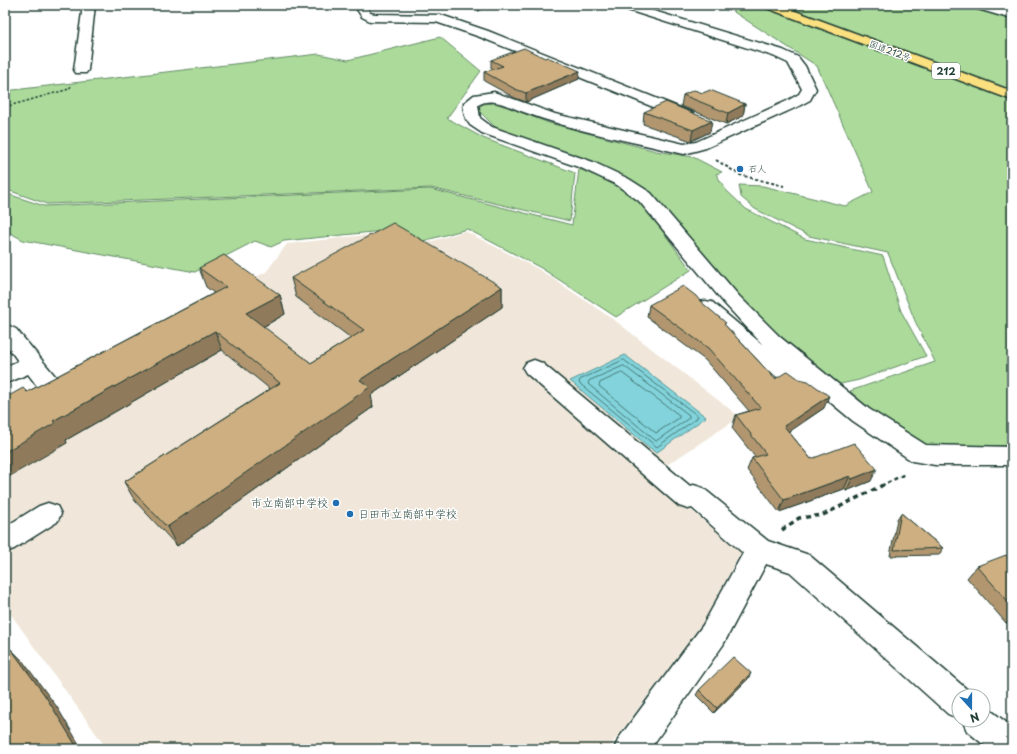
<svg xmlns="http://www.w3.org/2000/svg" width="1017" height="754" viewBox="0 0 1017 754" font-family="'Playpen Sans','Klee One',sans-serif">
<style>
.built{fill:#f0e7da}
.green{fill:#abda9a;stroke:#658c67}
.water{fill:#82d3db;stroke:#5a9798}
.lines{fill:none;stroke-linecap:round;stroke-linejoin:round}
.shore{stroke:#477977;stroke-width:1}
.street-casing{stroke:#1f3d34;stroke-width:3}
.highway-casing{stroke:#1f3d34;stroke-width:3}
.path-far3{stroke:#1f3d34;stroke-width:1.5;stroke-dasharray:2.5 2;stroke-linecap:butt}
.path-far2{stroke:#1f3d34;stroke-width:2;stroke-dasharray:3 2.5;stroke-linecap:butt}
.path-far1{stroke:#1f3d34;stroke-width:2.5;stroke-dasharray:4 3;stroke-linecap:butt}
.path{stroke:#1f3d34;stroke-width:3.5;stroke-dasharray:5 4;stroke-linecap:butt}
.street{fill:#fff;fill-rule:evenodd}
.highway{fill:#fbe080;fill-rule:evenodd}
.wall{fill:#b19670;stroke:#1f3d34}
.shaded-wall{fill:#907a5b;stroke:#1f3d34}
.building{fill:#ceaf82;stroke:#1f3d34}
.poi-dot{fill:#1f6fb2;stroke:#fff;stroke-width:1.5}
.labels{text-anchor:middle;stroke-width:3;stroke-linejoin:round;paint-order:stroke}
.far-street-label{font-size:9px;fill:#1f3d34;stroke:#fff}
.far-poi-label{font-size:9px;fill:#1f3d34;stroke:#fff;text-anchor:start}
.shield{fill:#fff;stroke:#627771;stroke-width:1}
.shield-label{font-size:10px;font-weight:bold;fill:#1f3d34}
.poi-label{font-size:11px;fill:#1f3d34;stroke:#fff;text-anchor:end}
</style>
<rect width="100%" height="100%" fill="#fff"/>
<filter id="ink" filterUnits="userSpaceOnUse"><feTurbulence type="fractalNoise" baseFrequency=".025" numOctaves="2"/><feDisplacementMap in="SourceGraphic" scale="8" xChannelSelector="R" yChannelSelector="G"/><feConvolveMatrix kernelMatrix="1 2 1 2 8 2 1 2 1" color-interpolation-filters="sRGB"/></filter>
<g filter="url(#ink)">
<path class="built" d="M 400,231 L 423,244 L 465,231 L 540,270 L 617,322 L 740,417 L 650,476 L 741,552 L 704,621 L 608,749 L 107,749 L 5,606 L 5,404 L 266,272 L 287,244 Z"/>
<path class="green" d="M 723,5 L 1012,5 L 1012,445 L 932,450 L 886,424 L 850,391 L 935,362 L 915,321 L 888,253 L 809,236 L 755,209 L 741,197 L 739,185 L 763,186 L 845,206 L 873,192 L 817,66 Z
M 440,37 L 481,71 L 447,118 L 483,138 L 575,173 L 570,221 L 431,188 L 47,204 L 5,189 L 5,91 L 319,54 L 348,60 Z
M 494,103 L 510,108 L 549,123 L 656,151 L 693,157 L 722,172 L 716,174 L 726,190 L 746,209 L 805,239 L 883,256 L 901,311 L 926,356 L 859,380 L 836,385 L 786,344 L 738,297 L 651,196 L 499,131 L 477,109 L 483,104 Z
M 579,169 L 617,185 L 640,200 L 691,270 L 616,317 L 541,268 L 467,229 L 423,241 L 402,229 L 284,241 L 271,247 L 255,241 L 195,272 L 23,240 L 5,230 L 5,193 L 44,206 L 430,189 L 572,225 Z"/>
<path class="water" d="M 625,355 L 706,417 L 656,453 L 570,381 Z"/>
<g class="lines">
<path class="shore" d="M 624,360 L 698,416 L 697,418 L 657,447 L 579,383 L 580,380 Z
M 624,366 L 689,415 L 689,418 L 656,441 L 588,384 L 589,381 Z
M 622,373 L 679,415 L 679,418 L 656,433 L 599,386 L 600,383 Z"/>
<g class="street-casing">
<path id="street" d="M 83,5 L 95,5 L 88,70 L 86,73 L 76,73 L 74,70 Z
M 354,5 L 366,5 L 370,13 L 375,14 L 441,15 L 488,31 L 693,113 L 695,116 L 693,119 L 688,120 L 683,119 L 480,37 L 436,22 L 370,21 L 362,17 Z
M 616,5 L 634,5 L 783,50 L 798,57 L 805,66 L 816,89 L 810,100 L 797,107 L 706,148 L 684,154 C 630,141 573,131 521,111 C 507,106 492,96 478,105 L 480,118 L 492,127 L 593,162 L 629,179 L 651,193 L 739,296 L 780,337 L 869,409 L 926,445 L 1012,447 L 1012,465 L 935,465 L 912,461 L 853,421 L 812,387 L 811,390 L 803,392 L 795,390 L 754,360 L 698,312 L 695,307 L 698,302 L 705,301 L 712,302 L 763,345 L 725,304 L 639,201 L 617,185 L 581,168 L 482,133 L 470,125 L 466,119 L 464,112 L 464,103 L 474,95 L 494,92 L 555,114 L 684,144 L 696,142 L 787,101 L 799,94 L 802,89 L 788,63 L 773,56 L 618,7 Z
M 969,5 L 988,5 L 1012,11 L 1012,19 L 971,7 Z
M 5,324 L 16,329 L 61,383 L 64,389 L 61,395 C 43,400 38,386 28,374 L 5,384 L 5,367 L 18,361 L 5,343 Z
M 534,360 L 542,363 L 690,486 L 694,485 L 703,488 L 768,541 L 809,555 L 970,692 L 972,696 L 959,696 L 959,719 L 948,714 L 790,572 L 766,564 L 723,645 L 650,749 L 614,749 L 619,738 L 703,625 L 743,553 L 692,508 L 688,509 L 679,506 L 526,373 L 523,368 L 526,363 Z
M 48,503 L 57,506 L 61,514 L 57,522 L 14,549 L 5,552 L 5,527 L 39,506 Z
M 983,706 L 989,709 L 1012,727 L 1012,749 L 989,749 L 967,731 L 962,720 L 983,720 Z"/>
</g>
<g class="highway-casing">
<path id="highway" d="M 762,5 L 779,5 L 1012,91 L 1012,100 L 764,7 Z"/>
</g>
<path class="path-far3" d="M 109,7 L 130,5
M 478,11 L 489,5
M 5,107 L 69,89 L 71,86"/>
<path class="path-far2" d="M 716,160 L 740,175 L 784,186"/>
<path class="path-far1" d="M 881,486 L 905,474"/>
<path class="path" d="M 782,530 L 799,518 L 823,515 L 883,485"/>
<use href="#street" class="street"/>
<use href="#highway" class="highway"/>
</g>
<path class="wall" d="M 491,60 L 579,79 L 526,102 L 515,98 L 484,81 L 484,72 L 493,69 L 491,68 Z
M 703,93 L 745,104 L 743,116 L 726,124 L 681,106 L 683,95 Z
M 644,112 L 710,132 L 691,141 L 643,124 Z
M 199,268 L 280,295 L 285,314 L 263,327 L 311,363 L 351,338 L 296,297 L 291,278 L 502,287 L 502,307 L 371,395 L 373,407 L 177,546 L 135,501 L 124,482 L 270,389 L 222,350 L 66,440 L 67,443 L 27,392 L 214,293 L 206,287 Z
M 700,301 L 725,325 L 775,379 L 824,408 L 789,432 L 811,459 L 871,481 L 846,491 L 844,489 L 779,512 L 747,470 L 752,458 L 755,457 L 732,428 L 736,415 L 749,411 L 705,360 L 647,317 L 649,305 Z
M 901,513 L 943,548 L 939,555 L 890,556 L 897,519 Z
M 1012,561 L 1012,621 L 1006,623 L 967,578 L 977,566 Z
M 748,679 L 714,713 L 696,695 L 699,690 Z"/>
<path class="shaded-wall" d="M 580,71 L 579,79 L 526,102 L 526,93 Z
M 745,104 L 743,116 L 726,124 L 728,113 Z
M 712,121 L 710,132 L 691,141 L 693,130 Z
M 502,287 L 502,307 L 371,395 L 373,407 L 177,546 L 167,527 L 360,380 Z
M 280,295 L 285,314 L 252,333 L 246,313 Z
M 215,331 L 222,350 L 66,440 L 67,443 L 5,479 L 5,452 L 53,421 Z
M 829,396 L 824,408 L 779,438 L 784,426 Z
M 877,469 L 871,481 L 846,491 L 852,479 Z
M 850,476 L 844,489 L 779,512 L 784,500 Z
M 1012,617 L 1012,621 L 1006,623 Z
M 11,649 L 22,660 L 57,707 L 82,749 L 78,749 Z
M 751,673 L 748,679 L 714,713 L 717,708 Z"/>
<path class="building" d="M 524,48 L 545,58 L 547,57 L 580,71 L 526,93 L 515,89 L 484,72 L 503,66 L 491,60 Z
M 694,90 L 703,93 L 710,90 L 745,104 L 728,113 L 683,95 Z
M 666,102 L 712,121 L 693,130 L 644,112 Z
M 393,223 L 502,287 L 360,380 L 370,387 L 167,527 L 124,482 L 280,383 L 215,331 L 53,421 L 55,423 L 5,452 L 5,398 L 23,388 L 27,392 L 226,287 L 199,268 L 224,255 L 280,295 L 246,313 L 311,363 L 364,330 L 291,278 Z
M 683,286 L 696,296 L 700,301 L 726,323 L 724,324 L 775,379 L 788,371 L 799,379 L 808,381 L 829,396 L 784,426 L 811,459 L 854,443 L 877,469 L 852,479 L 850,476 L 784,500 L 752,458 L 766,454 L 736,415 L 761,408 L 708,348 L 649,305 Z
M 901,513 L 943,548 L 894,550 Z
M 1006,555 L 1012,561 L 1012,606 L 977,566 Z
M 11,649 L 46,697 L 78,749 L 5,749 L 5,653 Z
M 733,657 L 751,673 L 717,708 L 699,690 Z"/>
</g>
<g class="poi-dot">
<circle cx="740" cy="169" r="4"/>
<circle cx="336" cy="503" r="4"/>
<circle cx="350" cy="514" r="4"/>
</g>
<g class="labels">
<g class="far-street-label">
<text transform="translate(890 51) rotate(20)" y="3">国道212号</text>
</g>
<g class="far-poi-label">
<text x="748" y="172">石人</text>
</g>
<rect class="shield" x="932" y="63" width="28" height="16" rx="3"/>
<g class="shield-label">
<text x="946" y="75">212</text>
</g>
<g class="poi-label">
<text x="328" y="507">市立南部中学校</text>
<text x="358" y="518" text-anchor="start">日田市立南部中学校</text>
</g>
</g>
<rect width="1017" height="754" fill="none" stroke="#fff" stroke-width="20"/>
<rect x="10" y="10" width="997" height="734" fill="none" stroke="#1f3d34" stroke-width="1.5" filter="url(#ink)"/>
<g transform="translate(971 708) rotate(159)"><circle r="19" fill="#ffffff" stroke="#a5b1ae"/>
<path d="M0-3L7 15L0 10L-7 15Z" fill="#1f6fb2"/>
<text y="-6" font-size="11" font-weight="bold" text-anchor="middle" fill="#1f3d34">N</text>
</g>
</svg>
